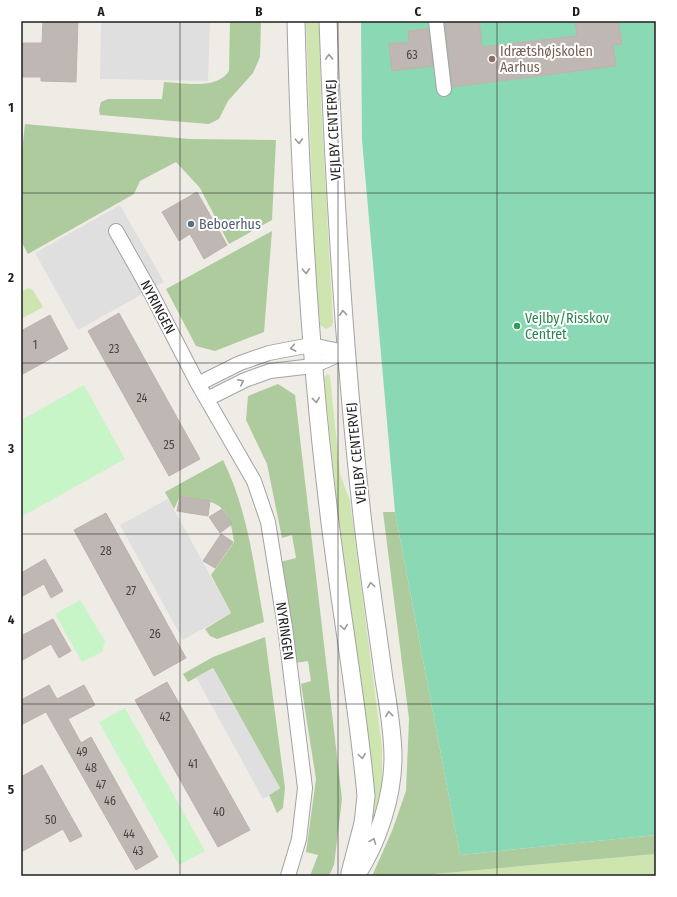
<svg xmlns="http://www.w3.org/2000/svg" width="677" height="897" viewBox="0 0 677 897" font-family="'Fira Sans Condensed',sans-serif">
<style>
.grass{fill:#cee5b0}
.forest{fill:#aecb9e}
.park{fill:#c7f5c8}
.pitch{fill:#8bd8b5}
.parking{fill:#dfdfdf}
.building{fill:#bfb7b3;stroke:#c0b2aa}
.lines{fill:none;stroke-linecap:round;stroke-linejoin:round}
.minor-casing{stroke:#a3a3a3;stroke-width:16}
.tertiary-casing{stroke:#a3a3a3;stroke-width:19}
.minor{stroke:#fff;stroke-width:14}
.tertiary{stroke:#fff;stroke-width:17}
.oneway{stroke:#9a9a9a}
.grid{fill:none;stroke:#1f1f1f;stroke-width:1;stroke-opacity:0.55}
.education-dot{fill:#8d6e63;stroke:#fff;stroke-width:1.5}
.service-dot{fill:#5c6f8a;stroke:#fff;stroke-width:1.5}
.leisure-dot{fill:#2e9e5b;stroke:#fff;stroke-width:1.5}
.labels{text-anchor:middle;stroke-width:4;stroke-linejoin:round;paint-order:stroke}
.number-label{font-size:12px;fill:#474544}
.education-label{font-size:14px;fill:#785e54;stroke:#fff;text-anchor:start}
.street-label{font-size:14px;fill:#1f1f1f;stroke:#fff}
.service-label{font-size:14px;fill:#4e5e75;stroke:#fff;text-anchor:start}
.leisure-label{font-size:14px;fill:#27864d;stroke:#fff;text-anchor:start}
.neatline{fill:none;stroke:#1f1f1f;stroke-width:1.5}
.grid-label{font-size:13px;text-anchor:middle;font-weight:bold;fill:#1f1f1f}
</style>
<rect width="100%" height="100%" fill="#efece6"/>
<path class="grass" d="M 306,21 L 319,21 L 321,103 L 333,322 L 332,326 L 326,329 L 320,325 L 314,251 Z
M 28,288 L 33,290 L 43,307 L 21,319 L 21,292 Z
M 327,374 L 330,376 L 340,474 L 350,501 L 382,747 L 382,791 L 379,807 L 369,833 L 373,777 L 341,541 L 324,378 Z
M 656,854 L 656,876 L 412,876 Z"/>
<path class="forest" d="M 230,21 L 261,21 L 260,57 L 253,73 L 228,101 L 219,119 L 209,124 L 100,115 L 99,110 L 101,102 L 108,99 L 162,99 L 164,82 C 184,83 217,90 229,71 Z
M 25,124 L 189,139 L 276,140 L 272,220 L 229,244 L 200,188 L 176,162 L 140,181 L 134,194 L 28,254 L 21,241 L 21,160 Z
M 272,231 L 264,332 L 215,351 L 196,346 L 166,289 Z
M 278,384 L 295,395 L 342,799 L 334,865 L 329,876 L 310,876 L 318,855 L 306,852 L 316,779 L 301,684 L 311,681 L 308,661 L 295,663 L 280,562 L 296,558 L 292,535 L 282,538 L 267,464 L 246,420 L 248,396 Z
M 223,460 C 248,510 254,567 264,622 L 217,639 L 210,636 L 205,629 L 231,613 L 211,575 L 234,542 C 229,502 216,501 180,496 L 174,509 L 165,492 Z
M 383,512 L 395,512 L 460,855 L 656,835 L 656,854 L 412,876 L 372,876 L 392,831 L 406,791 L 409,719 Z
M 265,637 L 285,788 L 283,808 L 277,813 L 269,795 L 280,788 L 213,668 L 188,682 L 183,674 L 213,657 Z"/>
<path class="park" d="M 84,385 L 125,459 L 21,517 L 21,420 Z
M 80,600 L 105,641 L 102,652 L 82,662 L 55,614 Z
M 125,708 L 205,851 L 179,865 L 99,722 Z"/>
<path class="pitch" d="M 361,21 L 656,21 L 656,835 L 460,855 L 395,512 L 362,140 Z"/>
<path class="parking" d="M 101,21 L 210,21 L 208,81 L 100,79 Z
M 120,205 L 164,282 L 78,330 L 35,253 Z
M 168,499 L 231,613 L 183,640 L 120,525 Z
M 213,668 L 280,788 L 263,799 L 196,677 Z"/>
<path class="building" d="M 43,21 L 78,21 L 76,82 L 41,81 L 41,77 L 21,77 L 21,43 L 42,43 Z
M 445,21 L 479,21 L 482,47 L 577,36 L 575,21 L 618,21 L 622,44 L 613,45 L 616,66 L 452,87 Z
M 428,29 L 433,66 L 392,71 L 389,44 L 409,42 L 408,31 Z
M 197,192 L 227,245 L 204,259 L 190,234 L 179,241 L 162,212 Z
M 119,313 L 200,459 L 169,476 L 88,331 Z
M 50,315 L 68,349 L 21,375 L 21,331 Z
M 180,496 L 210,501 L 208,516 L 177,511 Z
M 222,509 L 232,524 L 220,533 L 209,517 Z
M 106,513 L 186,658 L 154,676 L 74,530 Z
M 221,534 L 233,542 L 215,568 L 203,561 Z
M 45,559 L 63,591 L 51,598 L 44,584 L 21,597 L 21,573 Z
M 53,619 L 71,651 L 59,658 L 51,644 L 21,661 L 21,636 Z
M 167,682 L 250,830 L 218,847 L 135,700 Z
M 49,685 L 57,699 L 84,685 L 95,705 L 68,719 L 81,743 L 91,737 L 158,857 L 136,870 L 46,712 L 21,725 L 21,700 Z
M 42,765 L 82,836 L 70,842 L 63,829 L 21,852 L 21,777 Z"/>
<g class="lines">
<g class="minor-casing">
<path id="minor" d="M 436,21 L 444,89
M 116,231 L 151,293 L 198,384 L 254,481 L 268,522 L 285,627 L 305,788 L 299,839 L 288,876
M 198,384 L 240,363 L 269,353 L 311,345 L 345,352
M 207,399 L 245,380 L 270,371 L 313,366 L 345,352"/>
</g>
<g class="tertiary-casing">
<path id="tertiary" d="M 296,21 C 300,180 308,339 327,497 C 338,597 357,696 366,796 L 363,823 L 350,873
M 328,21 C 334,189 344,357 363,524 C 369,576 377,627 384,679 C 388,705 393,731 393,757 C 393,797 378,842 356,876"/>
</g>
<use href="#minor" class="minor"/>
<use href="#tertiary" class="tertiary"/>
</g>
<defs><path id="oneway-chevron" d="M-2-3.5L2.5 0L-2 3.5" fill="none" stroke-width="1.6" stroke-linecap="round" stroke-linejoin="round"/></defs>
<g class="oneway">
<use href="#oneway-chevron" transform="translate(329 57) rotate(-92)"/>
<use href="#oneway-chevron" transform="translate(299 141) rotate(87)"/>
<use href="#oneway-chevron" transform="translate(306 271) rotate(87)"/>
<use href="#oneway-chevron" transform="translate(343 313) rotate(-94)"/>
<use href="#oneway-chevron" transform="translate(293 348) rotate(169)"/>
<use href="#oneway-chevron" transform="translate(241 382) rotate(-26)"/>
<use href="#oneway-chevron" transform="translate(316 400) rotate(84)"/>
<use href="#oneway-chevron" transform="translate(371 585) rotate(-98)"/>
<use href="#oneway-chevron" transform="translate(344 627) rotate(82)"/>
<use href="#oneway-chevron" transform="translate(389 714) rotate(-96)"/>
<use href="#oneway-chevron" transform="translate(362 756) rotate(82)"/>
<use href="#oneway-chevron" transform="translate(373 841) rotate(-69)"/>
</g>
<path class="grid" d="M 180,21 L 180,876M 338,21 L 338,876M 497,21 L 497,876M 21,193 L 656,193M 21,363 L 656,363M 21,534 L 656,534M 21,704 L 656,704"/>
<circle class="education-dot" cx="492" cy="59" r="4"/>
<circle class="service-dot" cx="191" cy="224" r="4"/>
<circle class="leisure-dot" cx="517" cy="326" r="4"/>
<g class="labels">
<g class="number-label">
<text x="412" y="59">63</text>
<text x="35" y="349">1</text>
<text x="114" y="353">23</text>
<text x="142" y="402">24</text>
<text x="169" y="449">25</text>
<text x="106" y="555">28</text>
<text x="131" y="595">27</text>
<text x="155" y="638">26</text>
<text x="165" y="721">42</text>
<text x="82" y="756">49</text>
<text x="193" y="768">41</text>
<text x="91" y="772">48</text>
<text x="101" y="789">47</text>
<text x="110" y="805">46</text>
<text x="219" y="816">40</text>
<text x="51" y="824">50</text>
<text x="129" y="838">44</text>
<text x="138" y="855">43</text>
</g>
<g class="education-label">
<text x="500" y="56">Idrætshøjskolen<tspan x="500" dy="16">Aarhus</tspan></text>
</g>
<g class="street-label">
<text transform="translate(333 130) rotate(-93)" y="5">VEJLBY CENTERVEJ</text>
<text transform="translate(158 307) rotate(62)" y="5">NYRINGEN</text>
<text transform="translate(356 453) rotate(-96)" y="5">VEJLBY CENTERVEJ</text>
<text transform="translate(285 631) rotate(82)" y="5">NYRINGEN</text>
</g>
<g class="service-label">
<text x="199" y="229">Beboerhus</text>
</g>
<g class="leisure-label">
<text x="525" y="323">Vejlby/Risskov<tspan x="525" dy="16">Centret</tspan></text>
</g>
</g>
<rect width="677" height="897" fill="none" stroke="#ffffff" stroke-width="44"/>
<rect x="22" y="22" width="633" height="853" class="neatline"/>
<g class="grid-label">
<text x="101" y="16">A</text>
<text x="259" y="16">B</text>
<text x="418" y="16">C</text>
<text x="576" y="16">D</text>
<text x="11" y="112">1</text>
<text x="11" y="282">2</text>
<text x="11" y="453">3</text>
<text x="11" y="624">4</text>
<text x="11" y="794">5</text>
</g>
</svg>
